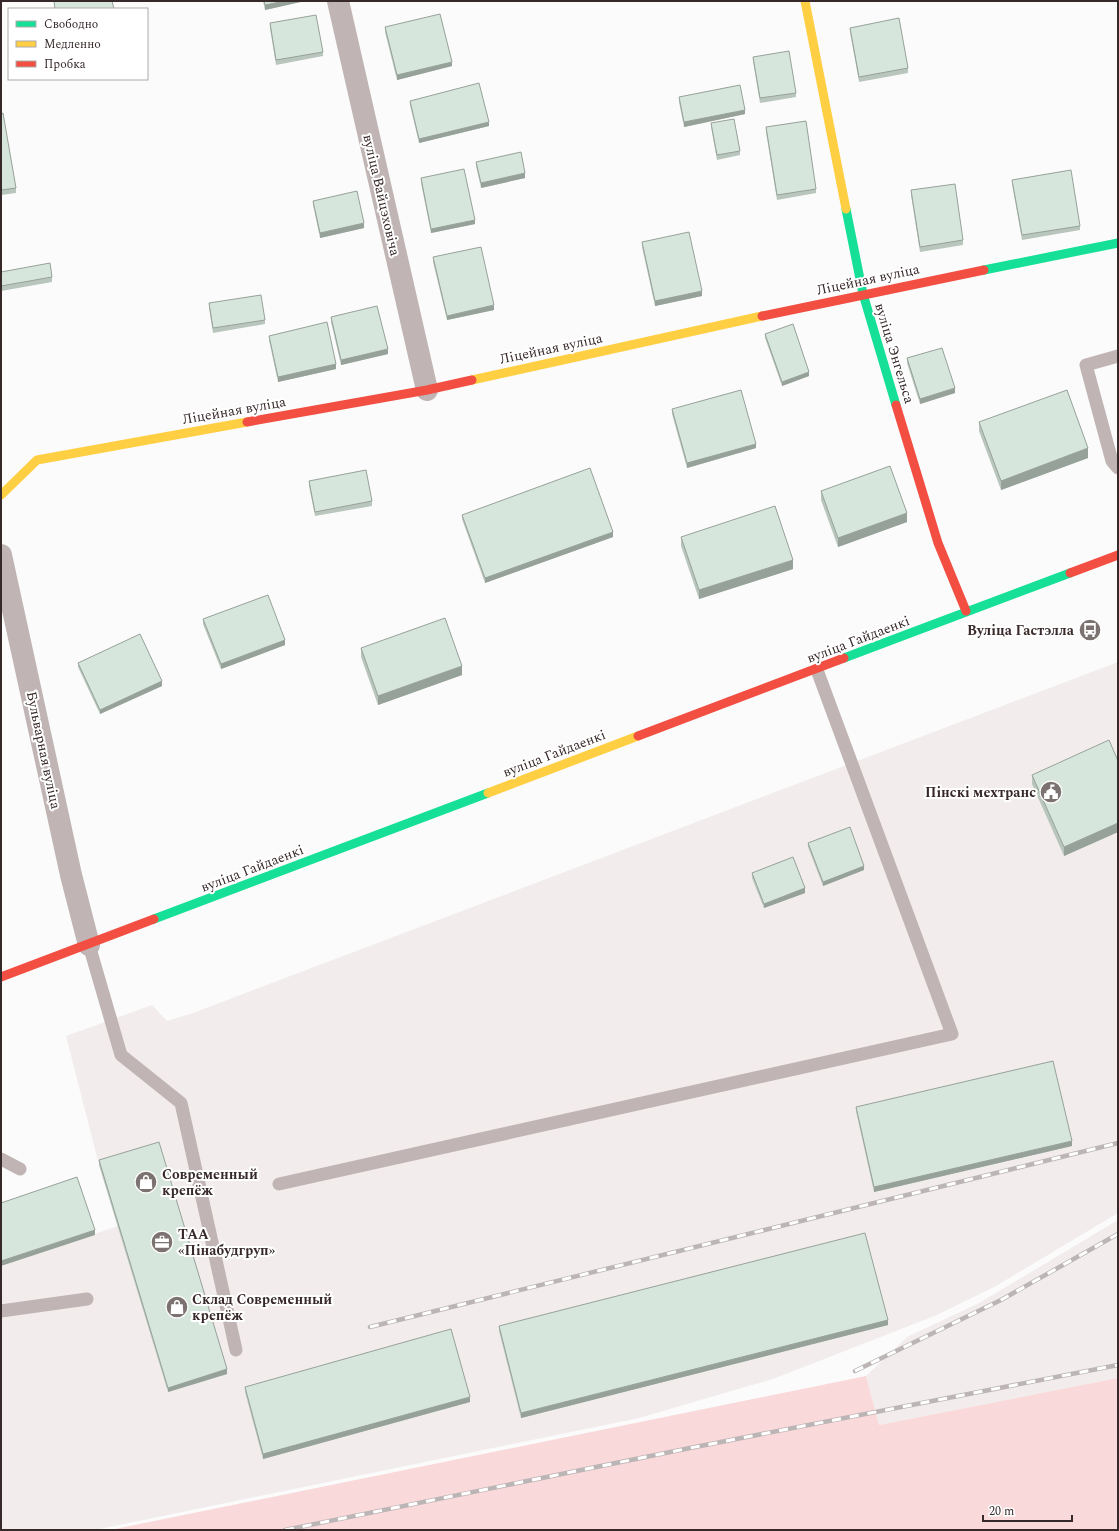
<svg xmlns="http://www.w3.org/2000/svg" width="1119" height="1531" viewBox="0 0 1119 1531" font-family="Spectral,serif">
<style>
.built{fill:#f2eced}
.green{fill:#fad9da}
.lines{fill:none;stroke-linecap:round;stroke-linejoin:round}
.lane{stroke:#c0b4b4;stroke-width:13}
.street{stroke:#c0b4b4;stroke-width:22}
.fast{stroke:#16e098;stroke-width:9}
.slow{stroke:#ffcf43;stroke-width:9}
.jam{stroke:#f24e42;stroke-width:9}
.rail-casing{stroke:#bcb5b5;stroke-width:4.5}
.rail{stroke:#fff;stroke-width:3;stroke-dasharray:9;stroke-linecap:butt}
.wall{fill:#b9c6bd}
.shaded-wall{fill:#96a19a}
.building{fill:#d7e6dc;stroke:#96a19a}
.labels{text-anchor:middle;stroke-width:4;stroke-linejoin:round;paint-order:stroke}
.street-label{font-size:14px;fill:#372829;stroke:#fff}
.poi-label{font-size:14px;font-weight:bold;fill:#372829;stroke:#fff;text-anchor:start}
</style>
<rect width="100%" height="100%" fill="#fbfbfb"/>
<path class="built" d="M 1118,662 L 1118,1213 L 996,1286 L 937,1315 L 773,1379 L 639,1418 L 95,1530 L 1,1530 L 1,1266 L 118,1226 L 99,1165 L 66,1036 L 152,1005 L 167,1021 L 193,1013 Z
M 1118,1220 L 1118,1378 L 879,1425 L 866,1376 L 907,1337 L 979,1303 Z"/>
<path class="green" d="M 866,1376 L 879,1425 L 1118,1378 L 1118,1530 L 110,1530 Z"/>
<g class="lines">
<path class="lane" d="M 1118,356 L 1086,365 L 1112,461 L 1118,468
M 89,945 L 121,1055 L 181,1103 L 236,1350
M 1,1159 L 20,1169
M 279,1184 L 952,1034 L 817,670
M 1,1311 L 87,1299"/>
<path class="street" d="M 338,1 L 427,390
M 1,555 L 71,875 L 89,945"/>
<path class="fast" d="M 846,209 L 863,294 L 896,405
M 984,270 L 1118,243
M 844,658 L 1070,573
M 154,919 L 488,793"/>
<path class="slow" d="M 805,1 L 846,209
M 472,380 L 762,316
M 1,495 L 37,460 L 247,422
M 488,793 L 638,736"/>
<path class="jam" d="M 762,316 L 984,270
M 896,405 L 938,543 L 966,611
M 247,422 L 427,390 L 472,380
M 1070,573 L 1118,555
M 638,736 L 844,658
M 1,977 L 154,919"/>
<g class="rail-casing">
<path id="rail" d="M 370,1327 L 1118,1143
M 855,1371 L 1001,1300 L 1118,1234
M 285,1530 L 690,1448 L 1118,1365"/>
</g>
<use href="#rail" class="rail"/>
</g>
<path class="wall" d="M 263,1 L 305,1 L 265,10 Z
M 270,23 L 323,52 L 323,56 L 276,65 L 270,28 Z
M 385,27 L 452,66 L 397,80 L 385,32 Z
M 850,28 L 908,68 L 908,73 L 859,82 L 850,32 Z
M 753,57 L 796,93 L 796,97 L 760,103 L 753,61 Z
M 679,97 L 745,114 L 684,127 L 679,102 Z
M 410,101 L 489,126 L 419,143 L 410,105 Z
M 1,114 L 16,188 L 16,193 L 1,195 Z
M 711,123 L 740,151 L 740,155 L 717,160 L 711,127 Z
M 766,127 L 816,189 L 816,193 L 777,200 L 766,132 Z
M 476,162 L 525,178 L 481,188 L 476,166 Z
M 421,178 L 475,224 L 431,233 L 421,183 Z
M 1012,180 L 1080,226 L 1080,230 L 1022,240 L 1012,184 Z
M 911,190 L 963,240 L 963,245 L 920,252 L 911,195 Z
M 313,201 L 364,228 L 320,238 L 313,205 Z
M 642,242 L 702,296 L 655,306 L 642,247 Z
M 433,257 L 494,310 L 447,320 L 433,262 Z
M 1,272 L 52,277 L 52,282 L 1,291 Z
M 209,303 L 265,320 L 265,324 L 213,333 L 209,308 Z
M 331,317 L 388,354 L 341,365 L 331,322 Z
M 765,334 L 809,376 L 782,386 L 765,338 Z
M 269,336 L 336,369 L 278,382 L 269,340 Z
M 907,358 L 955,393 L 920,404 L 907,363 Z
M 672,409 L 756,448 L 687,468 L 672,414 Z
M 979,422 L 1088,458 L 1001,490 L 979,431 Z
M 309,481 L 372,501 L 372,506 L 315,516 L 309,486 Z
M 821,491 L 907,522 L 838,547 L 821,500 Z
M 462,515 L 613,537 L 485,583 L 462,519 Z
M 681,537 L 793,569 L 699,599 L 681,546 Z
M 203,619 L 285,645 L 221,669 L 203,624 Z
M 361,648 L 462,675 L 378,705 L 361,657 Z
M 78,663 L 162,686 L 100,714 L 78,667 Z
M 1118,761 L 1118,832 L 1064,856 L 1032,784 L 1032,775 Z
M 808,843 L 864,870 L 823,886 L 808,847 Z
M 752,873 L 805,893 L 764,908 L 752,878 Z
M 856,1107 L 1072,1146 L 874,1192 L 856,1111 Z
M 99,1160 L 227,1374 L 168,1392 L 99,1165 Z
M 888,1325 L 521,1418 L 499,1331 L 499,1326 Z
M 245,1387 L 470,1402 L 263,1459 L 245,1392 Z"/>
<path class="shaded-wall" d="M 285,1 L 305,1 L 265,10 L 265,5 Z
M 452,62 L 452,66 L 397,80 L 397,75 Z
M 745,110 L 745,114 L 684,127 L 684,122 Z
M 489,122 L 489,126 L 419,143 L 419,139 Z
M 525,173 L 525,178 L 481,188 L 481,183 Z
M 475,220 L 475,224 L 431,233 L 431,229 Z
M 364,223 L 364,228 L 320,238 L 320,233 Z
M 702,291 L 702,296 L 655,306 L 655,301 Z
M 494,305 L 494,310 L 447,320 L 447,316 Z
M 388,349 L 388,354 L 341,365 L 341,360 Z
M 336,364 L 336,369 L 278,382 L 278,377 Z
M 809,372 L 809,376 L 782,386 L 782,382 Z
M 955,388 L 955,393 L 920,404 L 920,399 Z
M 756,444 L 756,448 L 687,468 L 687,463 Z
M 1088,448 L 1088,458 L 1001,490 L 1001,481 Z
M 907,513 L 907,522 L 838,547 L 838,538 Z
M 613,532 L 613,537 L 485,583 L 485,578 Z
M 793,560 L 793,569 L 699,599 L 699,590 Z
M 285,640 L 285,645 L 221,669 L 221,664 Z
M 462,666 L 462,675 L 378,705 L 378,696 Z
M 162,681 L 162,686 L 100,714 L 100,710 Z
M 1118,823 L 1118,832 L 1064,856 L 1064,847 Z
M 864,866 L 864,870 L 823,886 L 823,882 Z
M 805,888 L 805,893 L 764,908 L 764,904 Z
M 1072,1141 L 1072,1146 L 874,1192 L 874,1187 Z
M 95,1230 L 95,1235 L 1,1266 L 1,1261 Z
M 888,1320 L 888,1325 L 521,1418 L 521,1413 Z
M 227,1369 L 227,1374 L 168,1392 L 168,1388 Z
M 470,1397 L 470,1402 L 263,1459 L 263,1454 Z"/>
<path class="building" d="M 54,1 L 112,1 L 114,9 L 55,9 Z
M 264,1 L 285,1 L 265,5 Z
M 440,14 L 452,62 L 397,75 L 385,27 Z
M 316,15 L 323,52 L 276,60 L 270,23 Z
M 899,18 L 908,68 L 859,77 L 850,28 Z
M 789,51 L 796,93 L 760,98 L 753,57 Z
M 479,83 L 489,122 L 419,139 L 410,101 Z
M 740,85 L 745,110 L 684,122 L 679,97 Z
M 3,113 L 16,188 L 1,190 L 1,114 Z
M 734,119 L 740,151 L 717,155 L 711,123 Z
M 806,121 L 816,189 L 777,195 L 766,127 Z
M 521,152 L 525,173 L 481,183 L 476,162 Z
M 464,169 L 475,220 L 431,229 L 421,178 Z
M 1071,170 L 1080,226 L 1022,235 L 1012,180 Z
M 955,184 L 963,240 L 920,247 L 911,190 Z
M 357,191 L 364,223 L 320,233 L 313,201 Z
M 689,232 L 702,291 L 655,301 L 642,242 Z
M 481,247 L 494,305 L 447,316 L 433,257 Z
M 50,263 L 52,277 L 1,286 L 1,272 Z
M 261,295 L 265,320 L 213,328 L 209,303 Z
M 377,306 L 388,349 L 341,360 L 331,317 Z
M 327,322 L 336,364 L 278,377 L 269,336 Z
M 793,324 L 809,372 L 782,382 L 765,334 Z
M 942,348 L 955,388 L 920,399 L 907,358 Z
M 741,390 L 756,444 L 687,463 L 672,409 Z
M 1067,390 L 1088,448 L 1001,481 L 979,422 Z
M 890,466 L 907,513 L 838,538 L 821,491 Z
M 590,468 L 613,532 L 485,578 L 462,515 Z
M 366,470 L 372,501 L 315,512 L 309,481 Z
M 775,506 L 793,560 L 699,590 L 681,537 Z
M 268,595 L 285,640 L 221,664 L 203,619 Z
M 445,618 L 462,666 L 378,696 L 361,648 Z
M 140,634 L 162,681 L 100,710 L 78,663 Z
M 1109,740 L 1118,761 L 1118,823 L 1064,847 L 1032,775 Z
M 850,827 L 864,866 L 823,882 L 808,843 Z
M 793,857 L 805,888 L 764,904 L 752,873 Z
M 1053,1061 L 1072,1141 L 874,1187 L 856,1107 Z
M 159,1142 L 227,1369 L 168,1388 L 99,1160 Z
M 77,1177 L 95,1230 L 1,1261 L 1,1203 Z
M 865,1233 L 888,1320 L 521,1413 L 499,1326 Z
M 451,1329 L 470,1397 L 263,1454 L 245,1387 Z"/>
<defs>
<g id="bus-disc" transform="scale(1.15)"><circle r="9.5" fill="#7c7272" stroke="#fff"/><path d="M-5-6H5V4H4V6H2V4H-2V6H-4V4H-5ZM-3.5-4V0h7V-4ZM-3.5 1.2v1.5H-2V1.2ZM2 1.2v1.5H3.5V1.2Z" fill="#fff"/></g>
<g id="civic-disc" transform="scale(1.15)"><circle r="9.5" fill="#7c7272" stroke="#fff"/><path d="M-.6-6.5H3V-4.5H.6V-3L4-1V1h2V6H-6V1h2V-1L-.6-3ZM-1.2 2.5V6h2.4V2.5Z" fill="#fff"/></g>
<g id="shop-disc" transform="scale(1.15)"><circle r="9.5" fill="#7c7272" stroke="#fff"/><path d="M-5-2.5h2.3a2.7 3.5 0 0 1 5.4 0H5L5.5 6h-11ZM-1.5-2.5h3a1.5 2.3 0 0 0-3 0Z" fill="#fff"/></g>
<g id="office-disc" transform="scale(1.15)"><circle r="9.5" fill="#7c7272" stroke="#fff"/><path d="M-6-3h4V-5.5h4V-3h4V5H-6ZM-1-4.5V-3h2v-1.5ZM-6 0V1H6V0Z" fill="#fff"/></g>
</defs>
<g fill-rule="evenodd">
<use href="#bus-disc" x="1090" y="630"/>
<use href="#civic-disc" x="1051" y="792"/>
<use href="#shop-disc" x="146" y="1182"/>
<use href="#office-disc" x="162" y="1242"/>
<use href="#shop-disc" x="177" y="1307"/>
</g>
<g class="labels">
<g class="street-label">
<text transform="translate(382 195) rotate(77)" y="5">вуліца Вайцэховіча</text>
<text transform="translate(868 279) rotate(-12)" y="5">Ліцейная вуліца</text>
<text transform="translate(551 348) rotate(-12)" y="5">Ліцейная вуліца</text>
<text transform="translate(895 353) rotate(73)" y="5">вуліца Энгельса</text>
<text transform="translate(234 410) rotate(-10)" y="5">Ліцейная вуліца</text>
<text transform="translate(858 639) rotate(-21)" y="5">вуліца Гайдаенкі</text>
<text transform="translate(44 750) rotate(78)" y="5">Бульварная вуліца</text>
<text transform="translate(554 753) rotate(-21)" y="5">вуліца Гайдаенкі</text>
<text transform="translate(252 868) rotate(-21)" y="5">вуліца Гайдаенкі</text>
</g>
<g class="poi-label">
<text x="1074" y="635" text-anchor="end">Вуліца Гастэлла</text>
<text x="1036" y="797" text-anchor="end">Пінскі мехтранс</text>
<text x="162" y="1179">Современный<tspan x="162" dy="16">крепёж</tspan></text>
<text x="178" y="1239">ТАА<tspan x="178" dy="16">«Пінабудгруп»</tspan></text>
<text x="192" y="1304">Склад Современный<tspan x="192" dy="16">крепёж</tspan></text>
</g>
</g>
<rect width="1119" height="1531" fill="none" stroke="#372829" stroke-width="4"/>
<rect x="8" y="8" width="140" height="72" fill="#ffffff" stroke="#afa9a9"/>
<rect x="16" y="21" width="20" height="6" fill="#16e098" stroke="#afa9a9"/>
<text x="44" y="28" font-size="12" fill="#372829">Свободно</text>
<rect x="16" y="41" width="20" height="6" fill="#ffcf43" stroke="#afa9a9"/>
<text x="44" y="48" font-size="12" fill="#372829">Медленно</text>
<rect x="16" y="61" width="20" height="6" fill="#f24e42" stroke="#afa9a9"/>
<text x="44" y="68" font-size="12" fill="#372829">Пробка</text>
<path d="M983 1515v6h89v-6" fill="none" stroke="#372829" stroke-width="2"/>
<text x="989" y="1515" font-size="12" fill="#372829" stroke="#ffffff" stroke-width="3" paint-order="stroke">20 m</text>
</svg>
